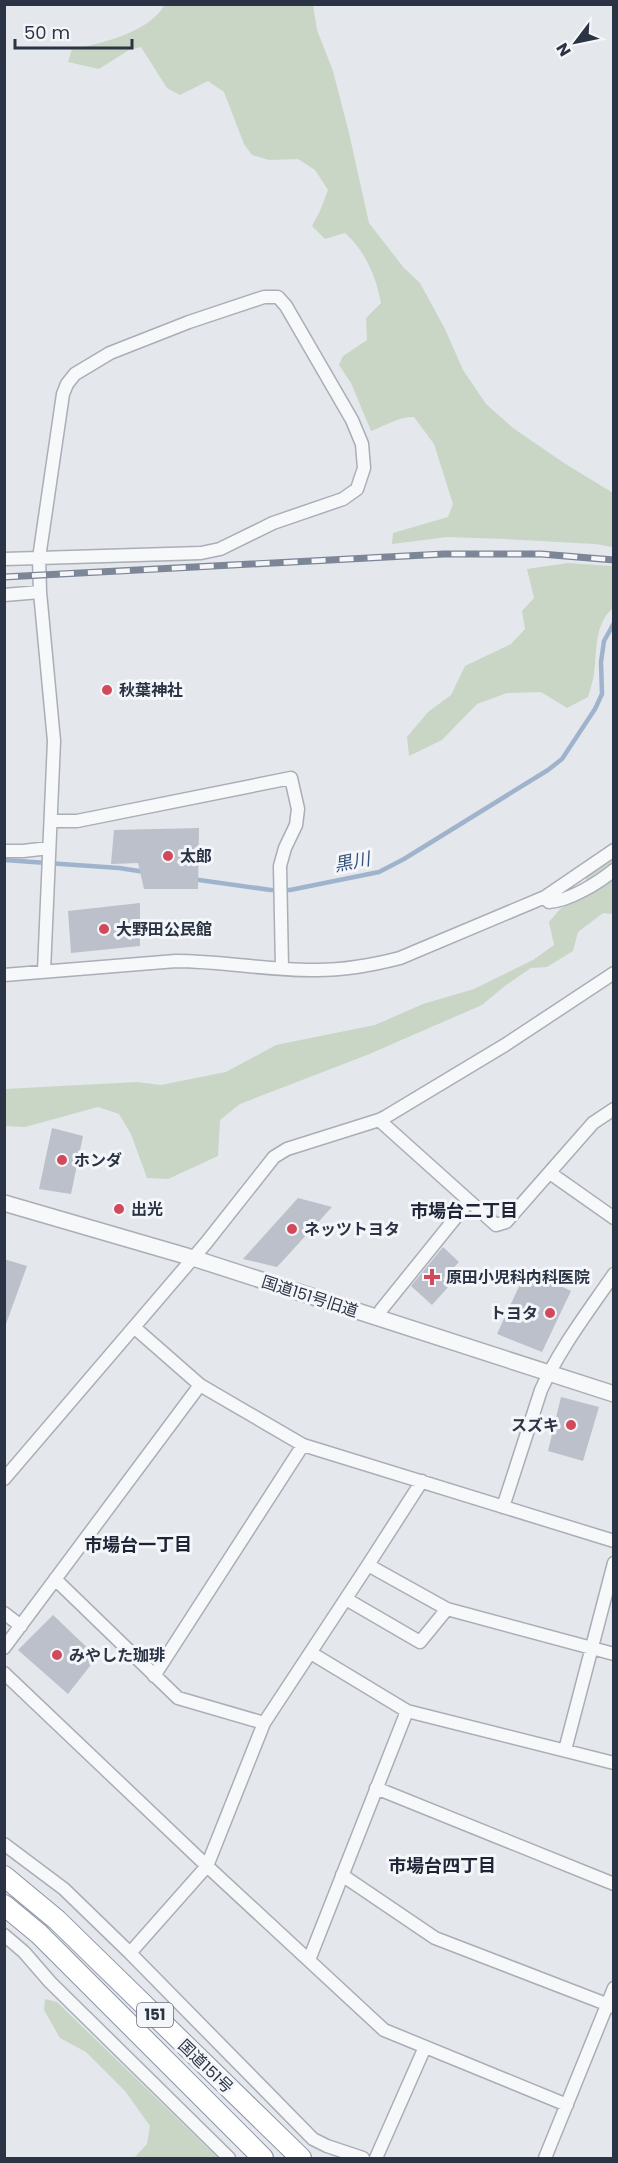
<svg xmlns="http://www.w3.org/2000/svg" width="618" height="2163" viewBox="0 0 618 2163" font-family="Poppins,'Noto Sans JP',sans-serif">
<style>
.green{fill:#c9d6c5}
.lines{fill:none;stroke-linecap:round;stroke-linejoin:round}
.stream{stroke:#9fb4cc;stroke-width:4.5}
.building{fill:#bbc0ca}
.minor-casing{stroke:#a9aeb7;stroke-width:15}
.tertiary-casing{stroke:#a9aeb7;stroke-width:18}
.trunk-casing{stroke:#8b94a3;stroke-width:22}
.minor{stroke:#f7f8fa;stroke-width:12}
.tertiary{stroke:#f7f8fa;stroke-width:15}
.trunk{stroke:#fff;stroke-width:20}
.rail-casing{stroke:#7d8696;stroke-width:7}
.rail{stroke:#f4f6f9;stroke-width:4.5;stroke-dasharray:14;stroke-linecap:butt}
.poi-dot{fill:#d1495b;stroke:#f4f6f9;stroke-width:2}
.labels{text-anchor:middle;stroke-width:6;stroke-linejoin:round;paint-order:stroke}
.shield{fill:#f4f6f9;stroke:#676e7b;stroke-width:1.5}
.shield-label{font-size:15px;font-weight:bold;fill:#2b3445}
.poi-label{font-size:16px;font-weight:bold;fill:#2b3445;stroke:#f4f6f9;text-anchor:start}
.street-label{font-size:16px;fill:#2b3445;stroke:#f4f6f9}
.water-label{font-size:18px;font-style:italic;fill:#34527a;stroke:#f4f6f9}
.neighbourhood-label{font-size:18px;font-weight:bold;fill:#1d2536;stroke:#f4f6f9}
</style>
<rect width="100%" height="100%" fill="#e4e7ec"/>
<path class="green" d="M 165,4 L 313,5 L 317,30 L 333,71 L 349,133 L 369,223 L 404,268 L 420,283 L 445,329 L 463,370 L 486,404 L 513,428 L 564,463 L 613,493 L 613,547 L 595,544 L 505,539 L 447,537 L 392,544 L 393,533 L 448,517 L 453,504 L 434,444 L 414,417 C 400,416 385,426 371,431 L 351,383 L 339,365 L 343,356 L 367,340 L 366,318 L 381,303 C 376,276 365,251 345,233 L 325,239 L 312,226 L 320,211 L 328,190 L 315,170 L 298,159 L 269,160 L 252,155 L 244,144 L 224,92 L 208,81 L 180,95 L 167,88 L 141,47 L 129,50 L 99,69 L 68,62 L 72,49 C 100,44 151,32 165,4 Z
M 568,563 L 613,566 L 613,608 C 594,624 597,652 594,674 C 593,682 590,689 588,697 L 567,708 L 541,692 L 507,693 L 477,704 L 442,740 L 409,756 L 407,737 L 428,712 L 451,695 L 465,666 L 511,644 L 525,629 L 522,611 L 534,598 L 527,569 Z
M 613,857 L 613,914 L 603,913 L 578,932 L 573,951 L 547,967 L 531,968 L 506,985 L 482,1005 L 367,1055 L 240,1104 L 220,1120 L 218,1156 L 168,1179 L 147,1178 L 131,1134 L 119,1114 L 98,1107 L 25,1127 L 5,1126 L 5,1089 L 137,1082 L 161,1085 L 226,1072 L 276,1045 L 375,1025 L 423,1004 L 474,989 L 533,960 L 554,945 L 549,922 L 560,909 L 585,895 L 586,878 Z
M 45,1999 L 57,2002 L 218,2158 L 134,2158 L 147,2144 L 150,2126 L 125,2091 L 86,2052 L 60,2038 L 44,2010 Z"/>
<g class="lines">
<path class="stream" d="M 4,860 L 119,868 L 145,872
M 192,879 L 271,890 L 290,890 L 379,872 L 404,859 L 548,770 L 562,759 L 595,709 L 602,694 L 601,662 L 604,641 L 614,623"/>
</g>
<path class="building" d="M 199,828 L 198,889 L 144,889 L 138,863 L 111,864 L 114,830 Z
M 140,903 L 140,946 L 71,953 L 68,911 Z
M 52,1128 L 83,1136 L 71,1194 L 39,1189 Z
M 298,1198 L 332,1207 L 277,1267 L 243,1259 Z
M 443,1247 L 459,1262 L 443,1279 L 450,1285 L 432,1305 L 411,1286 Z
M 4,1259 L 27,1266 L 6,1324 L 4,1324 Z
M 527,1269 L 571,1291 L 542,1352 L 497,1334 Z
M 561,1397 L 599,1407 L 583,1461 L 548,1451 Z
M 53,1615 L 97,1657 L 68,1694 L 18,1650 Z"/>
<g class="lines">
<g class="minor-casing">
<path id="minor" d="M 264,297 L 278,297 L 286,306 L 352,420 L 362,444 L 364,468 L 357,489 L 343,499 L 273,523 L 220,549 L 201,553 L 39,558 L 63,394 L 67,384 L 75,374 L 110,353 L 189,322 Z
M 4,559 L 39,558 L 40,592 L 54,741 L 44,971
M 4,595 L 40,592
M 52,821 L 77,821 L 291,778 L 298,809 L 296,825 L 285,848 L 280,866 L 282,968
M 4,851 L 23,851 L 49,848
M 545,897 L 549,902 C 569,901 598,883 614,870
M 4,975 L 176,961 C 223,961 270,971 317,970 C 344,970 373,965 400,958 L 545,897 L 614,850
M 379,1120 L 496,1225 L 506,1222 L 593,1123 L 614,1109
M 550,1173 L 614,1218
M 378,1319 L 381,1310 L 469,1201
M 135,1328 L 200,1385 L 303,1445 L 614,1541
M 4,1479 L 206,1243 L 274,1157 L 287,1149 L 379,1120 L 387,1116 L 505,1045 L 614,973
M 503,1507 L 541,1390 C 560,1348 588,1312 614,1274
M 368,1565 L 447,1609 L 614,1654
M 55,1579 L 178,1698 L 264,1723
M 346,1599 L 420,1642 L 447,1609
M 4,1613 L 21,1626
M 4,1648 L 200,1385
M 311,1653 L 407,1711 L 614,1763
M 4,1673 L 207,1866 L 384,2030 L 567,2105
M 154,1676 L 303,1445
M 565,1750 L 614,1563
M 376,1788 L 614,1884
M 4,1844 L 64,1889 L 130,1953 L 313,2139 L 327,2146 L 363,2158
M 342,1875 L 435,1938 L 614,2007
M 4,1935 L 24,1952 L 50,1982 L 229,2158
M 130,1953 L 207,1866 L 264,1723 L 368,1565 L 422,1481
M 309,1960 L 407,1711
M 376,2158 L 425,2047
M 545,2158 L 614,1988"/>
</g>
<g class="tertiary-casing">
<path id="tertiary" d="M 4,1203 L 193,1258 L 614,1394"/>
</g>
<g class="trunk-casing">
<path id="trunk" d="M 4,1876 L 57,1920 L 301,2158
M 4,1905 L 39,1934 L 263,2158"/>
</g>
<use href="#minor" class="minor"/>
<use href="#tertiary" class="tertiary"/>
<use href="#trunk" class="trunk"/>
<g class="rail-casing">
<path id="rail" d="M 4,577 L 444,554 L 541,554 L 614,560"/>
</g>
<use href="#rail" class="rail"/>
</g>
<g class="poi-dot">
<circle cx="107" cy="690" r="6"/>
<circle cx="168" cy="856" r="6"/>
<circle cx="104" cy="929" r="6"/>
<circle cx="62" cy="1160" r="6"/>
<circle cx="119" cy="1209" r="6"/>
<circle cx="292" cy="1229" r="6"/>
<path d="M429 1268h6v6h6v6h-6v6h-6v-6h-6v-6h6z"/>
<circle cx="550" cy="1313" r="6"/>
<circle cx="571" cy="1425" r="6"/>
<circle cx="57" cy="1655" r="6"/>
</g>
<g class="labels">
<rect class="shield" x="137" y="2003" width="36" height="24" rx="4.5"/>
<g class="shield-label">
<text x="155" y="2020">151</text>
</g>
<g class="poi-label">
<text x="119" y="696">秋葉神社</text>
<text x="180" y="862">太郎</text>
<text x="116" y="935">大野田公民館</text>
<text x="74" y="1166">ホンダ</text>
<text x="131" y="1215">出光</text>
<text x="304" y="1235">ネッツトヨタ</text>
<text x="446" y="1283">原田小児科内科医院</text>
<text x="538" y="1319" text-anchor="end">トヨタ</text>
<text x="559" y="1431" text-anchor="end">スズキ</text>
<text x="69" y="1661">みやした珈琲</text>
</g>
<g class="street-label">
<text transform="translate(310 1296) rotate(18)" y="6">国道151号旧道</text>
<text transform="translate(206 2066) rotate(44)" y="6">国道151号</text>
</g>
<g class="water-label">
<text transform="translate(352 862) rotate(-11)" y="6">黒川</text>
</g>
<g class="neighbourhood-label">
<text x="464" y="1217">市場台二丁目</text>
<text x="138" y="1551">市場台一丁目</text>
<text x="442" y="1872">市場台四丁目</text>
</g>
</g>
<rect width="618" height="2163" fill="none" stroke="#2b3445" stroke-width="12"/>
<g transform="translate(576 42) rotate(238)" stroke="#f4f6f9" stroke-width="4.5" paint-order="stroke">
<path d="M0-4.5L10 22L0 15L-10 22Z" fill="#2b3445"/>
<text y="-9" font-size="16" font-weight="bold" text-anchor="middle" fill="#2b3445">N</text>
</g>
<path d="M15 39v9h117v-9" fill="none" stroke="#2b3445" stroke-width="3"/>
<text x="24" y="39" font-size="18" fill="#2b3445" stroke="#f4f6f9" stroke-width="4.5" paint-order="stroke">50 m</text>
</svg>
